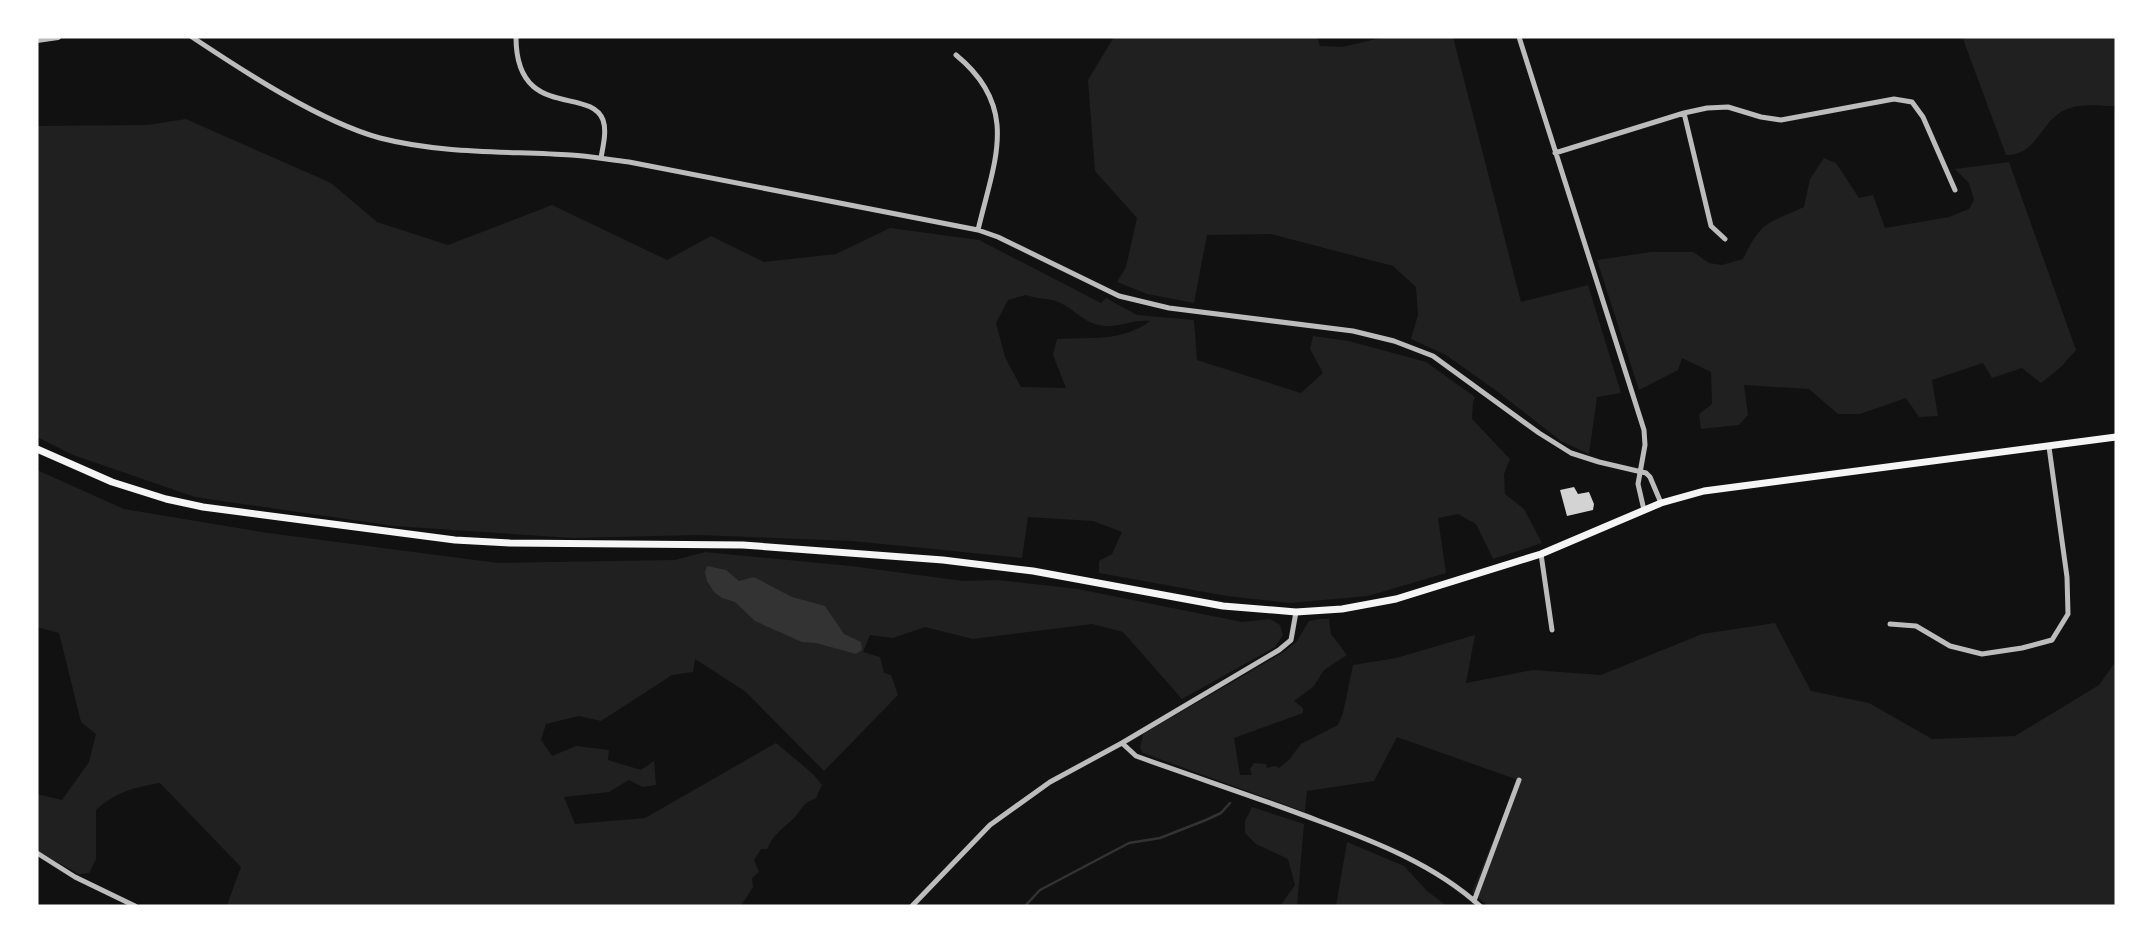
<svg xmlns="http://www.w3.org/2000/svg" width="2153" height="943" viewBox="0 0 2153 943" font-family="'Fira Sans Condensed',sans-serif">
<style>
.green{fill:#202020;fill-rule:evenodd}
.water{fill:#333}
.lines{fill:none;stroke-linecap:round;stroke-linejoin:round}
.stream{stroke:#333;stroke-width:2.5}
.building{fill:#d3d3d3}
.minor{stroke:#bcbcbc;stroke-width:5}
.tertiary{stroke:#bcbcbc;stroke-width:6}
.secondary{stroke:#f5f5f5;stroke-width:7}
</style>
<rect width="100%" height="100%" fill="#111"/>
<path class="green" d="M 1114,37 L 1317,37 L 1320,46 L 1342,47 L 1385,37 L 1453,37 L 1521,302 L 1588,285 L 1621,393 L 1597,397 L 1589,454 L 1561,441 L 1498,392 L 1446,355 L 1411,339 L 1418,315 L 1416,287 L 1393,266 L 1271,234 L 1207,235 L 1194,303 L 1147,294 L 1117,282 L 1126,267 L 1137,218 L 1095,171 L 1088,80 Z
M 1969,37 L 2116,37 L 2116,106 C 2099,106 2077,102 2061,112 C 2040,125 2035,156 2006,155 L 1963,39 Z
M 186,119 L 331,183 L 377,222 L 448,245 L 552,205 L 667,260 L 711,236 L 764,262 L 836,254 L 890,228 L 979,240 L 1101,303 L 1106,298 L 1137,315 L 1194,320 L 1197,360 L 1301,393 L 1323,373 L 1310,349 L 1313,336 L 1349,341 L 1426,362 L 1475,397 L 1473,402 L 1472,419 L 1510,459 L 1504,474 L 1505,494 L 1524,509 L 1542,543 L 1493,559 L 1476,524 L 1458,514 L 1438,518 L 1446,573 L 1368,596 L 1289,603 L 1227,596 L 1099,573 L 1099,561 L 1112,554 L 1122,532 L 1093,521 L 1028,517 L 1022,558 L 852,541 L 698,535 L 572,538 L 394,526 L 195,497 L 73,455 L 37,437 L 37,126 L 148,125 ZM 1026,295 C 1036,299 1049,298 1058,302 C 1076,309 1083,325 1107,326 C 1123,326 1134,319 1150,321 C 1122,342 1091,337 1057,339 L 1053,355 L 1066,388 L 1021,387 L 1005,357 L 996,323 L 1008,300 Z
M 1824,158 L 1836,163 L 1859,198 L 1873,195 L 1885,228 L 1949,217 L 1969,209 L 1974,200 L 1969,183 L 1955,169 L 2009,162 L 2076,350 L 2061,367 L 2041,383 L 2022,368 L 1992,378 L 1983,363 L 1932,380 L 1938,416 L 1919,417 L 1906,398 L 1860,414 L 1838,414 L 1809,389 L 1744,385 L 1748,415 L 1739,425 L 1701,429 L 1699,414 L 1712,404 L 1711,372 L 1682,358 L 1678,370 L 1639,390 L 1597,260 L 1651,252 L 1693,252 L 1709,263 L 1722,265 L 1743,259 C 1762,220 1767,224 1804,207 L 1810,179 Z
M 37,470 L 124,509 L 268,533 L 498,563 L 675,560 L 705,552 L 851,566 L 963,581 L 997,580 L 1078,589 L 1242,622 L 1270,619 L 1280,625 L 1283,635 L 1275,647 L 1182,699 L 1123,632 L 1092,624 L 973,639 L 925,627 L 893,638 L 870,635 L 863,652 L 880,657 L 884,673 L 891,675 L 898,695 L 824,771 L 746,692 L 695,659 L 693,672 L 672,675 L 601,721 L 579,716 L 546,724 L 541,740 L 552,756 L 576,746 L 609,750 L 608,760 L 641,770 L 654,761 L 656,785 L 643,787 L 629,780 L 609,792 L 564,797 L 575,824 L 645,818 L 776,743 L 813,774 L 822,785 L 816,798 C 799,805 803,810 792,820 C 781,830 773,835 767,849 L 761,849 L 754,860 L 759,872 L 752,878 L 753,887 L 741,906 L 227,905 L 241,867 L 160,783 C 135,787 116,792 96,810 L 96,859 L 89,873 L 79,874 L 37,851 L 37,794 L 62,800 L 89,762 L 96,734 L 81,722 L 59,633 L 37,627 Z
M 1320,619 L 1329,619 L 1331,634 L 1347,655 L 1324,670 L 1314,686 L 1294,701 L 1303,708 L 1303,713 L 1234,738 L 1240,775 L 1252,775 L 1250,769 L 1254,763 L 1266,764 L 1267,768 L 1276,766 L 1279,768 L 1289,760 L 1301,744 L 1338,725 L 1343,713 L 1353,665 L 1396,658 L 1475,635 L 1466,683 L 1533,670 L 1601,675 L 1702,634 L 1775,623 L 1811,691 L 1869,703 L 1932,739 L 2015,736 L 2099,685 L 2116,661 L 2116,906 L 1488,906 L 1472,892 L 1518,780 L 1397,737 L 1374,781 L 1307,791 L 1305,812 L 1143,753 L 1140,748 L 1143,734 L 1284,652 L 1297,641 L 1309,621 Z
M 1252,807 L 1304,824 L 1297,906 L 1280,906 L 1295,885 L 1288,859 L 1256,844 L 1245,833 L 1245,821 Z
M 1347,842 L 1404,866 L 1427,891 L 1447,906 L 1336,906 Z"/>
<path class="water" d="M 707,566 L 726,570 L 739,581 L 754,577 L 792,597 L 825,606 L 844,634 L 861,642 L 862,650 L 856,654 L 816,643 L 802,642 L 755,621 L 735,602 L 722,598 L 714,592 L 707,581 L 705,572 Z"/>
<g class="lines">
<path class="stream" d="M 1025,906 L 1040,890 L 1129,843 L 1160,838 L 1206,820 L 1221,813 L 1230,803"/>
</g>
<path class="building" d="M 1574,487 L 1578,494 L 1589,492 L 1594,504 L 1593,510 L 1567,516 L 1560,490 Z"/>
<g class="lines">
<path class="minor" d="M 192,37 C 243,71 321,122 380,138 C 442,154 507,151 571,155 C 590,156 610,160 629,162 L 978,230 L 998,237 L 1119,296 L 1169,308 L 1353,331 L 1394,341 L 1433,356 L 1539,433 L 1571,453 L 1599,462 L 1646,473 L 1650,477 L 1661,503
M 516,37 C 516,121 590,86 603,120 C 607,131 603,146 601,158
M 1519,37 L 1644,430 L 1645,445 L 1638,484 L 1644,510
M 956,55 C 1021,108 994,161 978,230
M 1684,113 L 1711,226 L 1725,239
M 1555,153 L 1684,113 L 1707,108 L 1728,107 L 1761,117 L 1781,120 L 1894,99 L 1912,102 L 1923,117 L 1955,190
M 1541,554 L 1552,630
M 1890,624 L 1916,626 L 1950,646 L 1982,654 L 2022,648 L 2052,640 L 2068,614 L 2067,577 L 2049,447
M 1122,743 L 1136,756 C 1197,778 1259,798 1319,821 C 1376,842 1435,865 1480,906
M 37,853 L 75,877 L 135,906
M 1474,901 L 1519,780
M 912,906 L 990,825 L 1050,782 L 1122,743 L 1279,650 L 1291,640 L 1296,612"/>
<path class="tertiary" d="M 37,40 L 58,37"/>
<path class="secondary" d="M 37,449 L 112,482 L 166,499 L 203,507 L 340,525 L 455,540 L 510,543 L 743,545 L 943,560 L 1033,571 L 1223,606 L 1296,612 L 1342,609 L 1396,599 L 1541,554 L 1661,503 L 1704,491 L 2116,437"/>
</g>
<rect width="2153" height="943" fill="none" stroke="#ffffff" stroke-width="77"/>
</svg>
